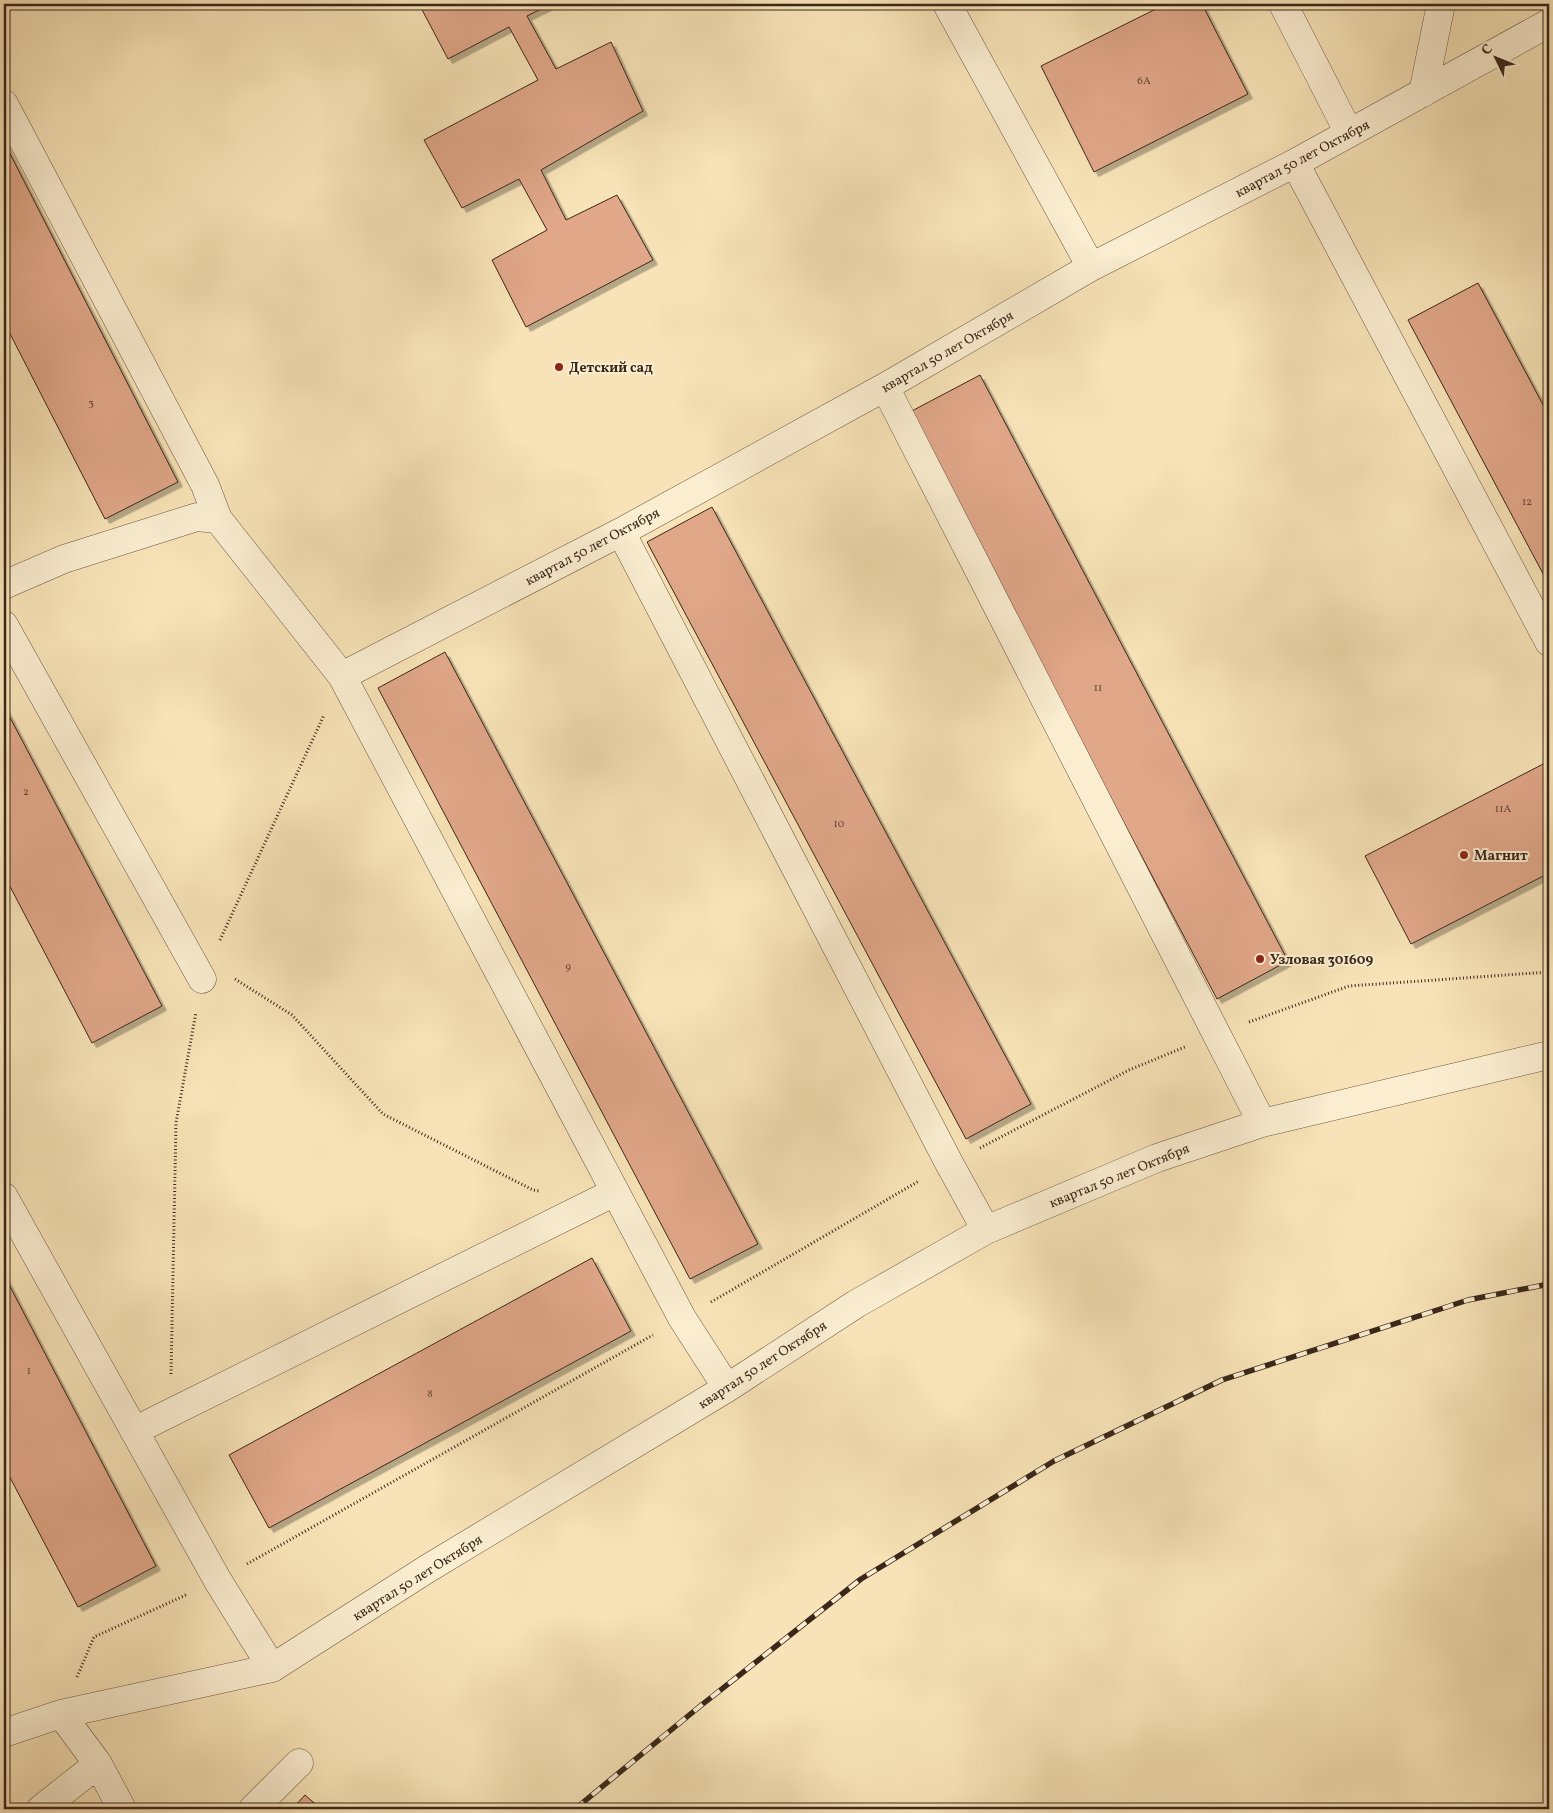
<svg xmlns="http://www.w3.org/2000/svg" width="1553" height="1813" viewBox="0 0 1553 1813" font-family="Vollkorn,serif">
<style>
.building{fill:#e0a789;stroke:#3a271a;filter:url(#shadow)}
.lines{fill:none;stroke-linecap:round;stroke-linejoin:round}
.minor-casing{stroke:#695641;stroke-width:29}
.path{stroke:#3a271a;stroke-width:3;stroke-dasharray:1 2.5;stroke-linecap:butt}
.minor{stroke:#faedd0;stroke-width:28}
.rail-casing{stroke:#3a271a;stroke-width:5.5}
.rail{stroke:#faedd0;stroke-width:4;stroke-dasharray:11;stroke-linecap:butt}
.poi-dot{fill:#8f2418;stroke:#faedd0;stroke-width:2}
.labels{text-anchor:middle;stroke-width:4;stroke-linejoin:round;paint-order:stroke}
.number-label{font-size:11px;fill:#644736}
.street-label{font-size:14px;fill:#3a271a;stroke:#faedd0}
.poi-label{font-size:14px;font-weight:bold;fill:#3a271a;stroke:#faedd0;text-anchor:start}
</style>
<defs>
<filter id="shadow"><feDropShadow dx="4.5" dy="4.5" stdDeviation="0" flood-color="#0004"/></filter>
</defs>
<rect width="100%" height="100%" fill="#f7e3b7"/>
<filter id="stains"><feTurbulence type="fractalNoise" baseFrequency=".004" numOctaves="4"/><feColorMatrix values="0 0 0 0 .2 0 0 0 0 .09 0 0 0 0 .02 0 0 0 .5 -.17"/></filter>
<radialGradient id="worn" r=".72"><stop offset=".6" stop-color="#630" stop-opacity="0"/><stop offset="1" stop-color="#630" stop-opacity=".3"/></radialGradient>
<path class="building" d="M 419,4 L 551,4 L 527,16 L 556,69 L 611,42 L 643,111 L 541,170 L 566,220 L 617,195 L 653,260 L 526,327 L 492,260 L 547,230 L 519,179 L 462,208 L 424,140 L 538,80 L 509,27 L 448,59 Z
M 1166,4 L 1202,4 L 1248,94 L 1094,172 L 1041,66 Z
M 4,142 L 178,482 L 105,519 L 4,322 Z
M 1478,283 L 1549,416 L 1549,585 L 1408,320 Z
M 980,375 L 1288,961 L 1217,999 L 908,413 Z
M 712,507 L 1031,1104 L 966,1139 L 647,542 Z
M 445,652 L 758,1244 L 690,1279 L 378,688 Z
M 4,706 L 162,1006 L 92,1043 L 4,875 Z
M 1549,761 L 1549,873 L 1411,944 L 1365,856 Z
M 592,1258 L 631,1331 L 269,1528 L 229,1455 Z
M 4,1275 L 156,1566 L 78,1607 L 4,1466 Z
M 305,1795 L 321,1809 L 292,1809 Z"/>
<g class="lines">
<g class="minor-casing">
<path id="minor" d="M 947,4 L 1091,267
M 1283,4 L 1349,133
M 1423,93 L 1441,4
M 4,104 L 205,485 L 218,519
M 1295,163 L 1549,642
M 885,387 L 1262,1123
M 621,532 L 949,1163 L 986,1230
M 4,585 L 64,559 L 197,517 L 218,519 L 342,676 L 682,1318 L 727,1388
M 4,625 L 202,979
M 342,676 L 621,532 L 885,387 L 1091,267 L 1295,163 L 1549,23
M 4,1197 L 218,1581 L 272,1668
M 134,1431 L 615,1192
M 61,1714 L 98,1764 L 122,1809
M 4,1733 L 61,1714 L 272,1668 L 427,1569 L 727,1388 L 856,1304 L 986,1230 L 1157,1158 L 1262,1123 L 1549,1055
M 41,1809 L 98,1764
M 253,1809 L 299,1763"/>
</g>
<path class="path" d="M 220,940 L 324,715
M 235,979 L 292,1015 L 383,1114 L 533,1190 L 539,1191
M 1249,1022 L 1349,986 L 1549,972
M 980,1148 L 1129,1070 L 1185,1047
M 711,1302 L 919,1181
M 171,1374 L 176,1123 L 196,1012
M 247,1564 L 653,1335
M 77,1677 L 94,1637 L 188,1594"/>
<use href="#minor" class="minor"/>
<g class="rail-casing">
<path id="rail" d="M 575,1809 L 699,1707 L 861,1579 L 1054,1461 L 1222,1380 L 1468,1300 L 1549,1284"/>
</g>
<use href="#rail" class="rail"/>
</g>
<g class="poi-dot">
<circle cx="559" cy="367" r="5"/>
<circle cx="1464" cy="855" r="5"/>
<circle cx="1260" cy="959" r="5"/>
</g>
<g class="labels">
<g class="number-label">
<text x="1144" y="84">6А</text>
<text x="91" y="406">3</text>
<text x="1527" y="505">12</text>
<text x="1098" y="691">11</text>
<text x="26" y="795">2</text>
<text x="1503" y="812">11А</text>
<text x="839" y="827">10</text>
<text x="568" y="970">9</text>
<text x="29" y="1374">1</text>
<text x="430" y="1397">8</text>
</g>
<g class="street-label">
<text transform="translate(1302 158) rotate(-28)" y="5">квартал 50 лет Октября</text>
<text transform="translate(947 351) rotate(-30)" y="5">квартал 50 лет Октября</text>
<text transform="translate(592 546) rotate(-28)" y="5">квартал 50 лет Октября</text>
<text transform="translate(1119 1175) rotate(-22)" y="5">квартал 50 лет Октября</text>
<text transform="translate(762 1364) rotate(-33)" y="5">квартал 50 лет Октября</text>
<text transform="translate(417 1577) rotate(-32)" y="5">квартал 50 лет Октября</text>
</g>
<g class="poi-label">
<text x="569" y="372">Детский сад</text>
<text x="1474" y="860">Магнит</text>
<text x="1270" y="964">Узловая 301609</text>
</g>
</g>
<rect width="1553" height="1813" fill="none" stroke="#f7e3b7" stroke-width="20"/>
<rect x="5" y="5" width="1543" height="1803" fill="none" stroke="#3a271a" stroke-width="2.5"/>
<rect x="10" y="10" width="1533" height="1793" fill="none" stroke="#3a271a"/>
<g transform="translate(1496 58) rotate(313)" stroke="#faedd0" stroke-width="4" paint-order="stroke">
<path d="M0-4L9 19L0 12L-9 19Z" fill="#3a271a"/>
<text y="-8" font-size="14" font-weight="bold" text-anchor="middle" fill="#3a271a">С</text>
</g>
<rect width="100%" height="100%" filter="url(#stains)"/>
<rect width="100%" height="100%" fill="url(#worn)"/>
</svg>
